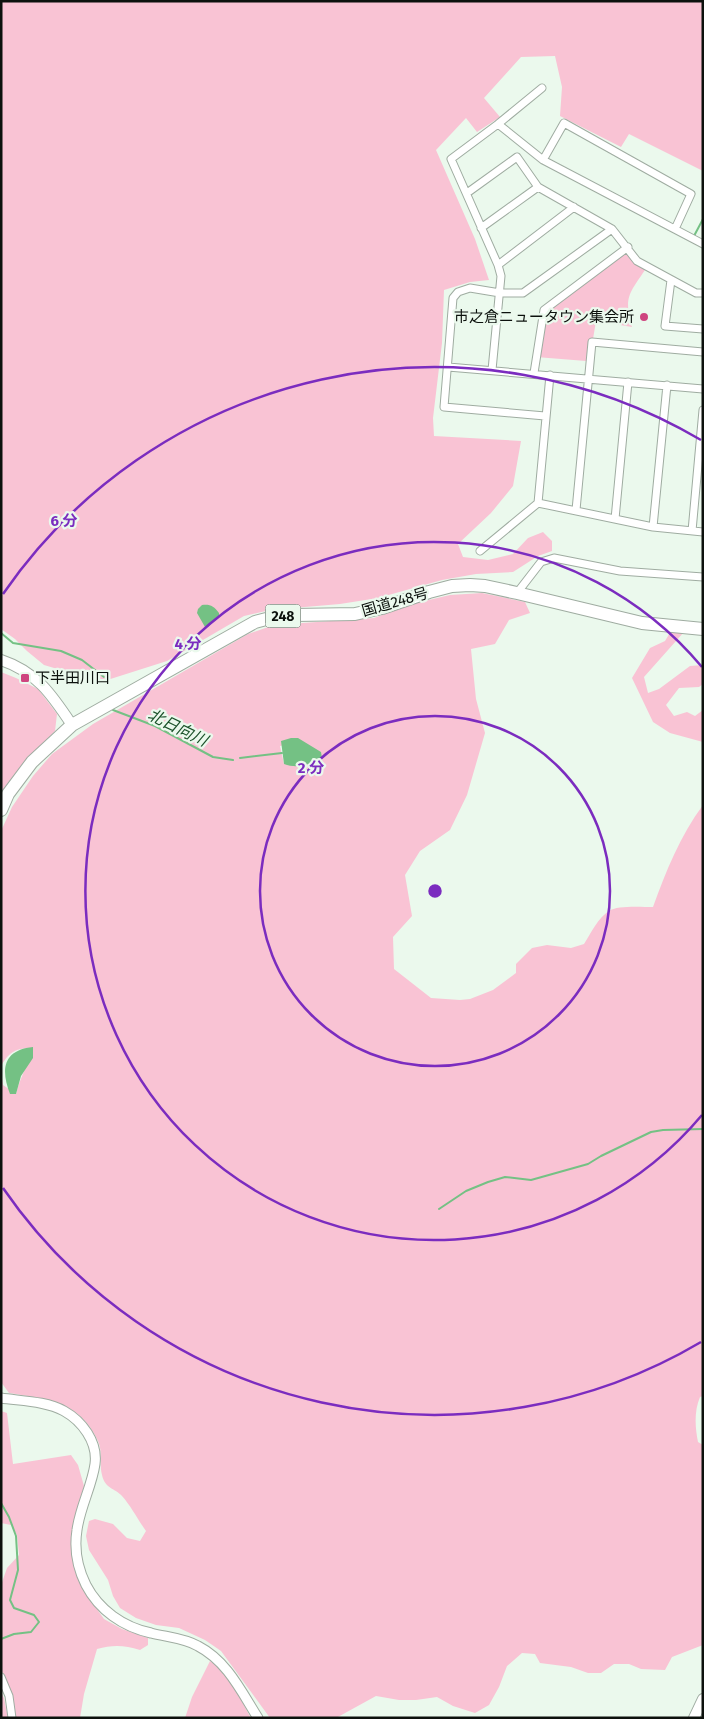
<svg xmlns="http://www.w3.org/2000/svg" width="704" height="1719" viewBox="0 0 704 1719" font-family="'Fira Sans','Noto Sans JP',sans-serif">
<style>
.green{fill:#f9c3d4;fill-rule:evenodd}
.water{fill:#74c184}
.lines{fill:none;stroke-linecap:round;stroke-linejoin:round}
.stream{stroke:#74c184;stroke-width:2}
.minor-casing{stroke:#9faca1;stroke-width:9}
.tertiary-casing{stroke:#9faca1;stroke-width:11}
.secondary-casing{stroke:#9faca1;stroke-width:12}
.trunk-casing{stroke:#9faca1;stroke-width:14}
.minor{stroke:#fff;stroke-width:7}
.tertiary{stroke:#fff;stroke-width:9}
.secondary{stroke:#fff;stroke-width:10}
.trunk{stroke:#fff;stroke-width:12}
.ring{fill:none;stroke:#7b2cbf;stroke-width:2.5}
.poi-dot{fill:#ce457f;stroke:#ebf9ed;stroke-width:2}
.labels{text-anchor:middle;stroke-width:4.5;stroke-linejoin:round;paint-order:stroke}
.shield{fill:#ebf9ed;stroke:#4f5750;stroke-width:1}
.shield-label{font-size:14px;font-weight:bold;fill:#0c110d}
.poi-label{font-size:15px;fill:#0c110d;stroke:#ebf9ed;text-anchor:end}
.street-label{font-size:15px;fill:#0c110d;stroke:#ebf9ed}
.water-label{font-size:16px;font-style:italic;fill:#1b522a;stroke:#ebf9ed}
.centre{fill:#7b2cbf;stroke:#ebf9ed;stroke-width:2.5}
.ring-label{font-size:15px;text-anchor:middle;font-weight:bold;fill:#7b2cbf;stroke:#ebf9ed;stroke-width:4.5;stroke-linejoin:round;paint-order:stroke}
</style>
<rect width="100%" height="100%" fill="#ebf9ed"/>
<path class="green" d="M 1,1 L 703,1 L 703,171 L 629,134 L 621,147 L 560,116 L 562,87 L 555,56 L 521,57 L 484,98 L 500,117 L 477,132 L 466,118 L 436,150 L 475,239 L 489,280 L 470,282 L 444,290 L 442,343 L 433,418 L 434,436 L 521,441 L 513,486 L 491,513 L 458,544 L 463,557 L 488,560 L 513,554 L 528,538 L 543,532 L 552,541 L 552,551 L 538,556 L 513,572 L 476,574 L 442,580 L 378,598 L 340,604 L 270,610 L 244,616 L 167,661 L 101,682 L 44,665 L 27,651 L 15,639 L 1,629 Z
M 628,247 L 647,267 C 630,293 623,296 632,327 L 596,321 L 593,339 L 589,339 L 586,361 L 536,357 L 544,310 Z
M 482,593 L 525,602 L 530,613 L 509,620 L 495,644 L 471,649 L 476,699 L 485,733 L 467,795 L 450,830 L 420,851 L 405,875 L 412,916 L 393,937 L 394,969 L 431,998 L 460,1000 L 470,999 L 493,990 L 516,973 L 516,964 L 532,948 L 547,945 L 571,948 L 584,944 C 591,933 598,918 609,911 C 617,905 642,907 653,907 C 666,871 680,836 703,805 L 703,1396 L 700,1397 C 694,1411 695,1427 698,1442 L 703,1445 L 703,1645 L 672,1657 L 665,1670 L 641,1669 L 629,1664 L 614,1664 L 601,1673 L 588,1673 L 571,1667 L 540,1663 L 535,1654 L 522,1653 L 507,1666 L 499,1687 L 489,1705 L 475,1713 L 453,1706 L 437,1697 L 416,1700 L 399,1700 L 376,1696 L 336,1718 L 270,1718 L 221,1651 L 205,1640 L 179,1628 L 156,1625 L 136,1618 L 120,1608 L 113,1596 L 108,1580 L 89,1550 L 86,1536 L 89,1521 L 95,1519 L 113,1524 L 127,1538 L 140,1541 L 146,1531 C 138,1520 131,1506 122,1496 C 115,1488 105,1489 102,1475 C 99,1464 103,1452 98,1441 C 80,1401 46,1399 9,1393 L 1,1382 L 1,1071 L 3,1085 L 16,1094 C 20,1078 28,1064 33,1048 C 16,1048 10,1051 1,1066 L 1,831 L 12,807 L 33,776 L 52,754 L 93,724 L 248,634 L 274,625 L 374,618 L 412,604 L 450,595 ZM 304,742 L 284,764 L 280,746 Z
M 671,631 L 684,632 L 644,677 L 648,693 L 659,689 L 690,666 L 703,665 L 703,684 L 699,687 L 679,688 L 666,705 L 674,716 L 687,712 L 695,716 L 703,710 L 703,742 L 670,733 L 653,722 L 632,678 L 650,648 L 665,641 Z
M 1,672 L 16,678 L 38,689 L 57,714 L 55,731 L 28,760 L 1,798 Z
M 1,1411 L 7,1413 L 13,1464 L 71,1455 L 78,1465 L 84,1486 L 72,1529 L 72,1554 L 76,1574 L 84,1591 L 104,1619 L 122,1629 L 148,1638 L 148,1645 L 140,1650 C 124,1645 112,1645 97,1649 L 84,1694 L 80,1718 L 15,1718 L 7,1682 L 1,1669 L 1,1585 L 7,1568 L 19,1555 L 17,1535 L 11,1525 L 1,1523 Z
M 210,1661 C 230,1674 239,1697 251,1718 L 185,1718 L 192,1697 Z
M 1,1692 L 4,1698 L 8,1718 L 1,1718 Z"/>
<path class="water" d="M 202,605 C 210,604 214,606 219,613 L 219,616 L 208,627 L 205,627 L 197,613 L 198,609 Z
M 291,738 L 298,738 L 321,752 L 322,758 C 310,765 297,769 284,764 L 281,741 Z
M 33,1047 L 33,1058 L 21,1076 L 16,1094 L 10,1094 C 0,1068 4,1050 33,1047 Z"/>
<g class="lines">
<path class="stream" d="M 694,236 L 703,219
M 1,633 L 13,643 L 61,651 L 82,660 L 104,677
M 113,710 L 155,726 L 213,757 L 233,760
M 240,758 L 282,753
M 439,1209 L 466,1191 L 488,1182 L 505,1177 L 531,1180 L 588,1164 L 601,1156 L 651,1132 L 663,1130 L 703,1129
M 1,1503 L 9,1517 L 16,1536 L 18,1570 L 10,1600 L 14,1608 L 34,1615 L 39,1622 L 31,1632 L 14,1634 L 1,1639"/>
<g class="minor-casing">
<path id="minor" d="M 498,124 L 542,88
M 543,160 L 564,123 L 691,194 L 675,229
M 467,193 L 517,157 L 538,187 L 612,229 L 637,261 L 696,293 L 703,293
M 481,228 L 538,187
M 498,265 L 574,207
M 671,280 L 665,326 L 703,329
M 448,367 L 703,389
M 492,370 L 501,276 L 498,265 L 451,159 L 498,124 L 543,160 L 703,244
M 534,373 L 544,310 L 628,247
M 550,375 L 538,503 L 653,527 L 703,532
M 545,416 L 444,407 L 453,298 L 458,292 L 470,288 L 500,293 L 523,293 L 612,229
M 576,510 L 592,342 L 703,352
M 615,519 L 628,382
M 653,527 L 667,385
M 692,531 L 703,410
M 480,551 L 538,503
M 517,593 L 541,562 L 554,558 L 620,571 L 703,577
M 1,1677 L 9,1696 L 12,1718"/>
</g>
<g class="tertiary-casing">
<path id="tertiary" d="M 1,1398 C 21,1401 46,1401 64,1411 C 82,1421 98,1442 95,1464 C 92,1486 80,1507 77,1530 C 74,1549 77,1567 86,1585 C 99,1610 123,1627 151,1633 C 166,1637 184,1638 198,1646 C 227,1661 241,1691 258,1718"/>
</g>
<g class="secondary-casing">
<path id="secondary" d="M 1,660 C 37,672 52,695 72,725
M 694,1718 L 703,1699"/>
</g>
<g class="trunk-casing">
<path id="trunk" d="M 1,810 L 8,794 L 32,762 L 72,725 L 255,622 L 274,617 L 295,615 L 355,614 L 382,608 L 429,592 L 452,586 L 470,585 L 485,586 L 517,593 L 642,623 L 703,629"/>
</g>
<use href="#minor" class="minor"/>
<use href="#tertiary" class="tertiary"/>
<use href="#secondary" class="secondary"/>
<use href="#trunk" class="trunk"/>
</g>
<g class="ring">
<circle cx="435" cy="891" r="175"/>
<path d="M702 1115A349 349 0 1 1 702 667"/>
<path d="M701 1342A524 524 0 0 1 3 1188M3 594A524 524 0 0 1 701 440"/>
</g>
<g class="poi-dot">
<circle cx="644" cy="317" r="5"/>
<rect x="20" y="673" width="10" height="10" rx="2.5"/>
</g>
<g class="labels">
<rect class="shield" x="265.5" y="604.5" width="35" height="23" rx="4"/>
<g class="shield-label">
<text x="283" y="621">248</text>
</g>
<g class="poi-label">
<text x="634" y="322">市之倉ニュータウン集会所</text>
<text x="35" y="683" text-anchor="start">下半田川口</text>
</g>
<g class="street-label">
<text transform="translate(395 602) rotate(-16)" y="5">国道248号</text>
</g>
<g class="water-label">
<text transform="translate(178 727) rotate(26)" y="6">北日向川</text>
</g>
</g>
<circle cx="435" cy="891" r="8" class="centre"/>
<g class="ring-label">
<text x="64" y="526">6 分</text>
<text x="188" y="649">4 分</text>
<text x="311" y="773">2 分</text>
</g>
<rect width="704" height="1719" fill="none" stroke="#0c110d" stroke-width="5"/>
</svg>
